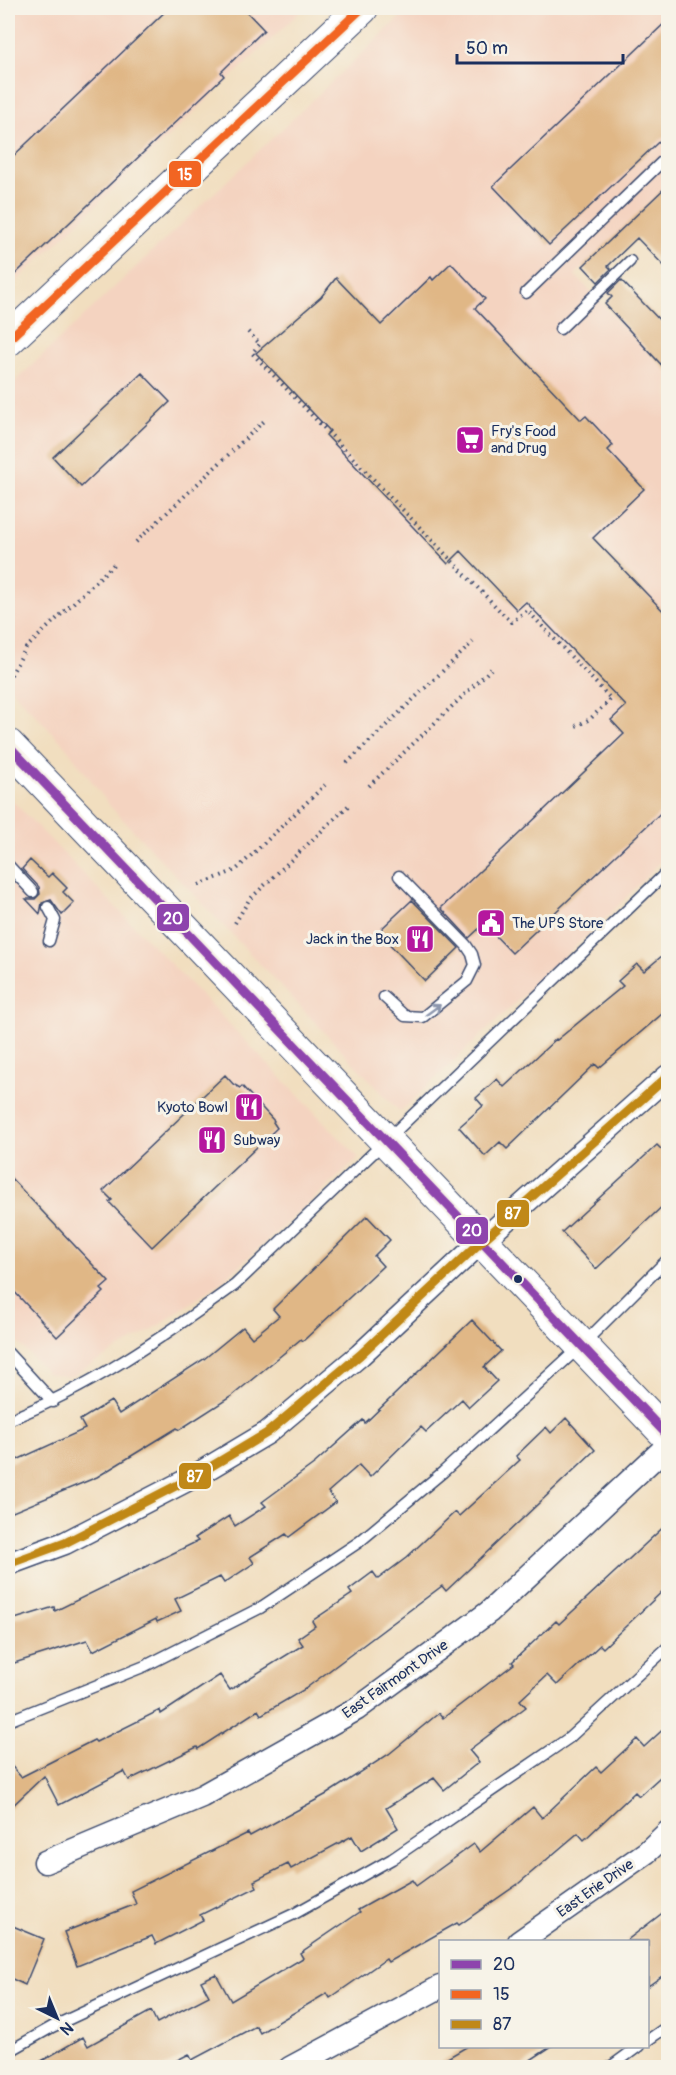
<svg xmlns="http://www.w3.org/2000/svg" width="676" height="2075" viewBox="0 0 676 2075" font-family="Pangolin,sans-serif">
<style>
.built{fill:#f4d3c0}
.building{fill:#e0b786}
.lines{fill:none;stroke-linecap:round;stroke-linejoin:round}
.lane-casing{stroke:#3b496d;stroke-width:13}
.street-casing{stroke:#3b496d;stroke-width:25}
.secondary-casing{stroke:#3b496d;stroke-width:34}
.path{stroke:#3b496d;stroke-width:4;stroke-dasharray:1.5 4.5;stroke-linecap:butt}
.lane{stroke:#fff;stroke-width:10}
.street{stroke:#fff;stroke-width:22}
.secondary{stroke:#fff;stroke-width:32}
.bus-1-casing{stroke:#f7f3e8;stroke-width:14}
.bus-2-casing{stroke:#f7f3e8;stroke-width:14}
.bus-3-casing{stroke:#f7f3e8;stroke-width:14}
.bus-1{stroke:#8e44ad;stroke-width:9}
.bus-2{stroke:#f26522;stroke-width:9}
.bus-3{stroke:#c08818;stroke-width:9}
.oneway{stroke:#8d97ae}
.bus-dot{fill:#1b2f5e;stroke:#f7f3e8;stroke-width:2}
.labels{text-anchor:middle;stroke-width:6;stroke-linejoin:round;paint-order:stroke}
.poi-label{font-size:15px;fill:#1b2f5e;stroke:#f7f3e8;text-anchor:start}
.street-label{font-size:15px;fill:#1b2f5e;stroke:#f7f3e8}
.line-badge{stroke:#f7f3e8;stroke-width:2}
.badge-label{font-size:16px;text-anchor:middle;font-weight:bold;fill:#fff}
</style>
<rect width="100%" height="100%" fill="#f7f3e8"/>
<filter id="ink" filterUnits="userSpaceOnUse"><feTurbulence type="fractalNoise" baseFrequency=".0167" numOctaves="2"/><feDisplacementMap in="SourceGraphic" scale="12" xChannelSelector="R" yChannelSelector="G"/><feConvolveMatrix kernelMatrix="1 2 1 2 8 2 1 2 1" color-interpolation-filters="sRGB"/></filter>
<filter id="wash" filterUnits="userSpaceOnUse"><feTurbulence type="fractalNoise" baseFrequency=".008" numOctaves="4" result="noise"/><feDisplacementMap in="SourceGraphic" scale="24" xChannelSelector="R" yChannelSelector="G"/><feGaussianBlur stdDeviation="1.35" result="paint"/><feColorMatrix in="noise" values="0 0 0 0 0 0 0 0 0 0 0 0 0 0 0 0 0 1.4 0 .05"/><feComposite in="paint" operator="in"/></filter>
<g filter="url(#wash)">
<rect width="100%" height="100%" fill="#f1debf"/>
<path class="built" d="M 8,8 L 304,8 L 8,289 Z
M 410,8 L 668,8 L 668,184 L 575,275 L 668,373 L 668,854 L 619,905 L 400,1112 L 110,806 L 66,747 L 8,686 L 8,388 Z
M 8,796 L 359,1158 L 220,1283 L 152,1330 L 70,1377 L 47,1373 L 8,1332 Z"/>
<g id="blocks">
<path class="building" d="M 169,8 L 243,8 L 264,30 L 221,72 L 224,76 L 8,281 L 8,161 Z
M 669,19 L 669,132 L 549,245 L 493,186 Z
M 669,184 L 669,271 L 637,238 L 608,266 L 611,269 L 598,282 L 583,266 Z
M 451,263 L 485,299 L 475,308 L 581,420 L 586,416 L 613,445 L 608,450 L 644,489 L 593,538 L 669,617 L 669,805 L 512,953 L 484,924 L 469,938 L 441,908 L 624,734 L 611,720 L 626,706 L 526,602 L 517,610 L 461,551 L 448,564 L 326,435 L 330,431 L 256,353 L 321,297 L 336,278 L 381,325 L 431,277 L 433,280 Z
M 621,280 L 669,330 L 669,373 L 605,304 L 612,297 L 608,293 Z
M 142,373 L 170,402 L 81,487 L 53,457 Z
M 30,860 L 48,877 L 52,873 L 67,888 L 63,892 L 74,903 L 62,915 L 51,900 L 42,903 L 40,914 L 26,899 L 35,899 L 40,894 L 39,887 L 22,869 Z
M 412,900 L 459,948 L 425,981 L 378,932 Z
M 669,950 L 669,1008 L 599,1068 L 595,1064 L 507,1149 L 500,1142 L 485,1156 L 459,1127 L 483,1106 L 476,1098 L 497,1079 L 504,1087 L 556,1039 L 557,1040 L 623,986 L 618,981 L 637,964 L 644,971 Z
M 225,1075 L 233,1084 L 240,1088 L 242,1086 L 274,1121 L 273,1122 L 277,1128 L 152,1247 L 109,1202 L 112,1200 L 103,1191 Z
M 657,1145 L 669,1157 L 669,1200 L 596,1269 L 562,1232 Z
M 8,1175 L 109,1282 L 101,1289 L 104,1292 L 57,1337 L 8,1285 Z
M 367,1216 L 390,1240 L 374,1256 L 383,1266 L 303,1341 L 301,1339 L 232,1396 L 179,1430 L 177,1428 L 97,1477 L 8,1514 L 8,1464 L 85,1429 L 80,1420 L 111,1401 L 119,1414 L 204,1359 L 243,1327 L 252,1338 L 279,1316 L 273,1309 Z
M 472,1320 L 501,1351 L 484,1367 L 497,1381 L 469,1407 L 462,1399 L 426,1432 L 421,1427 L 370,1477 L 359,1465 L 328,1492 L 336,1502 L 289,1537 L 286,1534 L 250,1557 L 254,1563 L 224,1583 L 220,1577 L 175,1599 L 181,1611 L 157,1622 L 156,1619 L 93,1651 L 87,1640 L 8,1665 L 8,1621 L 54,1607 L 55,1611 L 198,1541 L 195,1538 L 229,1516 L 235,1526 L 266,1506 L 262,1502 L 315,1463 L 363,1420 L 365,1423 Z
M 566,1418 L 595,1450 L 446,1591 L 442,1586 L 305,1689 L 261,1715 L 258,1710 L 198,1749 L 197,1747 L 129,1780 L 124,1771 L 59,1805 L 44,1776 L 8,1810 L 8,1762 L 21,1777 L 94,1740 L 96,1742 L 160,1710 L 161,1714 L 220,1675 L 230,1690 L 303,1645 L 298,1638 L 315,1626 L 312,1621 L 352,1594 L 349,1590 L 373,1572 L 378,1579 L 406,1558 L 455,1512 L 459,1516 L 520,1460 L 516,1456 L 546,1427 L 551,1433 Z
M 669,1522 L 669,1585 L 603,1648 L 600,1645 L 557,1685 L 547,1675 L 520,1700 L 526,1707 L 469,1750 L 479,1762 L 444,1790 L 434,1778 L 386,1808 L 398,1828 L 361,1851 L 352,1836 L 291,1869 L 288,1864 L 254,1881 L 257,1887 L 200,1915 L 203,1920 L 156,1944 L 152,1936 L 77,1966 L 64,1932 L 136,1904 L 131,1891 L 248,1833 L 250,1836 L 327,1794 L 389,1754 L 439,1713 L 443,1718 L 514,1664 L 512,1662 L 556,1621 L 559,1624 Z
M 669,1724 L 669,1769 L 639,1796 L 635,1792 L 584,1840 L 578,1833 L 518,1884 L 459,1925 L 457,1923 L 388,1962 L 386,1959 L 330,1998 L 327,1993 L 260,2033 L 256,2026 L 192,2060 L 189,2054 L 164,2067 L 31,2067 L 83,2037 L 88,2046 L 151,2011 L 157,2023 L 209,1996 L 201,1981 L 216,1974 L 231,2001 L 303,1958 L 300,1953 L 360,1912 L 358,1910 L 412,1880 L 416,1886 L 474,1844 L 480,1852 L 533,1807 L 542,1818 L 596,1767 L 601,1772 L 637,1739 L 644,1747 Z
M 669,1908 L 669,1971 L 648,1986 L 648,1941 L 626,1941 Z
M 8,1924 L 44,1939 L 25,1985 L 8,1977 Z
M 468,2046 L 552,2046 L 520,2067 L 432,2067 Z"/>
</g>
</g>
<g filter="url(#ink)">
<use href="#blocks" fill-opacity="0" stroke="#3b496d" stroke-width="1.5"/>
<g class="lines">
<g class="lane-casing">
<path id="lane" d="M 526,293 L 668,156
M 560,329 L 630,261
M 8,865 L 33,892
M 48,907 L 55,920 L 49,941
M 384,997 L 405,1016 L 423,1017 L 467,981 L 475,965 L 472,954 L 466,945 L 399,876
M 8,1353 L 53,1402
M 8,1420 C 90,1388 163,1337 235,1285 L 668,871
M 8,1721 L 145,1666 L 260,1608 L 359,1542 L 443,1472 L 583,1344 L 668,1259
M 648,2040 L 668,2026
M 8,2052 L 52,2027 L 294,1914 L 392,1859 L 569,1738 L 668,1647
M 609,2068 L 639,2046"/>
</g>
<g class="street-casing">
<path id="street" d="M 8,1564 L 65,1543 L 195,1476 L 267,1433 L 360,1355 L 482,1241 L 668,1076
M 45,1862 L 202,1796 L 357,1709 L 489,1612 L 668,1445
M 519,1942 L 647,1852 L 668,1832
M 290,2068 L 440,1987"/>
</g>
<g class="secondary-casing">
<path id="secondary" d="M 8,340 L 362,8
M 8,745 L 668,1436"/>
</g>
<path class="path" d="M 248,332 L 260,344 L 252,353 L 502,613 L 512,622 L 527,610 L 611,699 L 590,719 L 576,726
M 136,542 L 264,421
M 8,680 L 26,648 L 114,564
M 347,763 L 473,642
M 369,786 L 491,669
M 199,885 L 236,870 L 325,785
M 235,923 L 249,900 L 349,805
M 8,1887 L 13,1884"/>
<use href="#lane" class="lane"/>
<use href="#street" class="street"/>
<use href="#secondary" class="secondary"/>
<g class="bus-1-casing">
<path id="bus-1" d="M 8,745 L 668,1436"/>
</g>
<g class="bus-2-casing">
<path id="bus-2" d="M 8,340 L 362,8"/>
</g>
<g class="bus-3-casing">
<path id="bus-3" d="M 8,1564 L 65,1543 L 195,1476 L 267,1433 L 360,1355 L 482,1241 L 668,1076"/>
</g>
<use href="#bus-1" class="bus-1"/>
<use href="#bus-2" class="bus-2"/>
<use href="#bus-3" class="bus-3"/>
</g>
<defs><path id="oneway-shaft" d="M-6 0H5M1.5-3L5.5 0L1.5 3" fill="none" stroke-width="1.6" stroke-linecap="round" stroke-linejoin="round" transform="scale(1.5)"/></defs>
<use class="oneway" href="#oneway-shaft" transform="translate(433 1010) rotate(-36)"/>
</g>
<defs>
<g id="supermarket-square" transform="scale(1.5)"><rect x="-9" y="-9" width="18" height="18" rx="4" fill="#b5179e" stroke="#f7f3e8"/><path d="M-6-5.5h2.5l.6 2H6L4.5 2H-2.5L-4.4-4H-6ZM-1.5 3.2a1.3 1.3 0 1 0 .1 0ZM3 3.2a1.3 1.3 0 1 0 .1 0Z" fill="#fff"/></g>
<g id="civic-square" transform="scale(1.5)"><rect x="-9" y="-9" width="18" height="18" rx="4" fill="#b5179e" stroke="#f7f3e8"/><path d="M-.6-6.5H3V-4.5H.6V-3L4-1V1h2V6H-6V1h2V-1L-.6-3ZM-1.2 2.5V6h2.4V2.5Z" fill="#fff"/></g>
<g id="restaurant-square" transform="scale(1.5)"><rect x="-9" y="-9" width="18" height="18" rx="4" fill="#b5179e" stroke="#f7f3e8"/><path d="M-5-6h1v4h1v-4h1v4h1v-4h1v5L-1.5 .5V6h-2V.5L-5-1ZM5-6V6H3V1.5H1.5Q1.5-4 5-6Z" fill="#fff"/></g>
</defs>
<g fill-rule="evenodd">
<use href="#supermarket-square" x="470" y="440"/>
<use href="#civic-square" x="491" y="923"/>
<use href="#restaurant-square" x="420" y="939"/>
<use href="#restaurant-square" x="249" y="1107"/>
<use href="#restaurant-square" x="212" y="1140"/>
</g>
<circle class="bus-dot" cx="518" cy="1279" r="5"/>
<g class="labels">
<g class="poi-label">
<text x="491" y="436">Fry's Food<tspan x="491" dy="17">and Drug</tspan></text>
<text x="512" y="928">The UPS Store</text>
<text x="399" y="944" text-anchor="end">Jack in the Box</text>
<text x="228" y="1112" text-anchor="end">Kyoto Bowl</text>
<text x="233" y="1145">Subway</text>
</g>
<g class="street-label">
<text transform="translate(395 1679) rotate(-35)" y="5">East Fairmont Drive</text>
<text transform="translate(595 1888) rotate(-35)" y="5">East Erie Drive</text>
</g>
</g>
<g class="line-badge">
<rect x="168" y="160" width="34" height="28" rx="6" fill="#f26522"/>
<rect x="156" y="903" width="34" height="29" rx="6" fill="#8e44ad"/>
<rect x="496" y="1199" width="34" height="29" rx="6" fill="#c08818"/>
<rect x="455" y="1216" width="34" height="29" rx="6" fill="#8e44ad"/>
<rect x="178" y="1462" width="34" height="28" rx="6" fill="#c08818"/>
</g>
<g class="badge-label">
<text x="185" y="180">15</text>
<text x="173" y="924">20</text>
<text x="513" y="1219">87</text>
<text x="472" y="1236">20</text>
<text x="195" y="1482">87</text>
</g>
<rect width="676" height="2075" fill="none" stroke="#f7f3e8" stroke-width="30"/>
<rect x="439" y="1940" width="210" height="108" fill="#f7f3e8" stroke="#9fa5b1" stroke-width="1.5"/>
<rect x="451" y="1960" width="30" height="9" fill="#8e44ad" stroke="#9fa5b1" stroke-width="1.5"/>
<text x="493" y="1970" font-size="18" fill="#1b2f5e">20</text>
<rect x="451" y="1990" width="30" height="9" fill="#f26522" stroke="#9fa5b1" stroke-width="1.5"/>
<text x="493" y="2000" font-size="18" fill="#1b2f5e">15</text>
<rect x="451" y="2020" width="30" height="9" fill="#c08818" stroke="#9fa5b1" stroke-width="1.5"/>
<text x="493" y="2030" font-size="18" fill="#1b2f5e">87</text>
<g transform="translate(57 2018) rotate(137)" stroke="#f7f3e8" stroke-width="4.5" paint-order="stroke">
<path d="M0-4.5L10 22L0 15L-10 22Z" fill="#1b2f5e"/>
<text y="-9" font-size="16" font-weight="bold" text-anchor="middle" fill="#1b2f5e">N</text>
</g>
<path d="M457 54v9h166v-9" fill="none" stroke="#1b2f5e" stroke-width="3"/>
<text x="466" y="54" font-size="18" fill="#1b2f5e" stroke="#f7f3e8" stroke-width="4.5" paint-order="stroke">50 m</text>
</svg>
